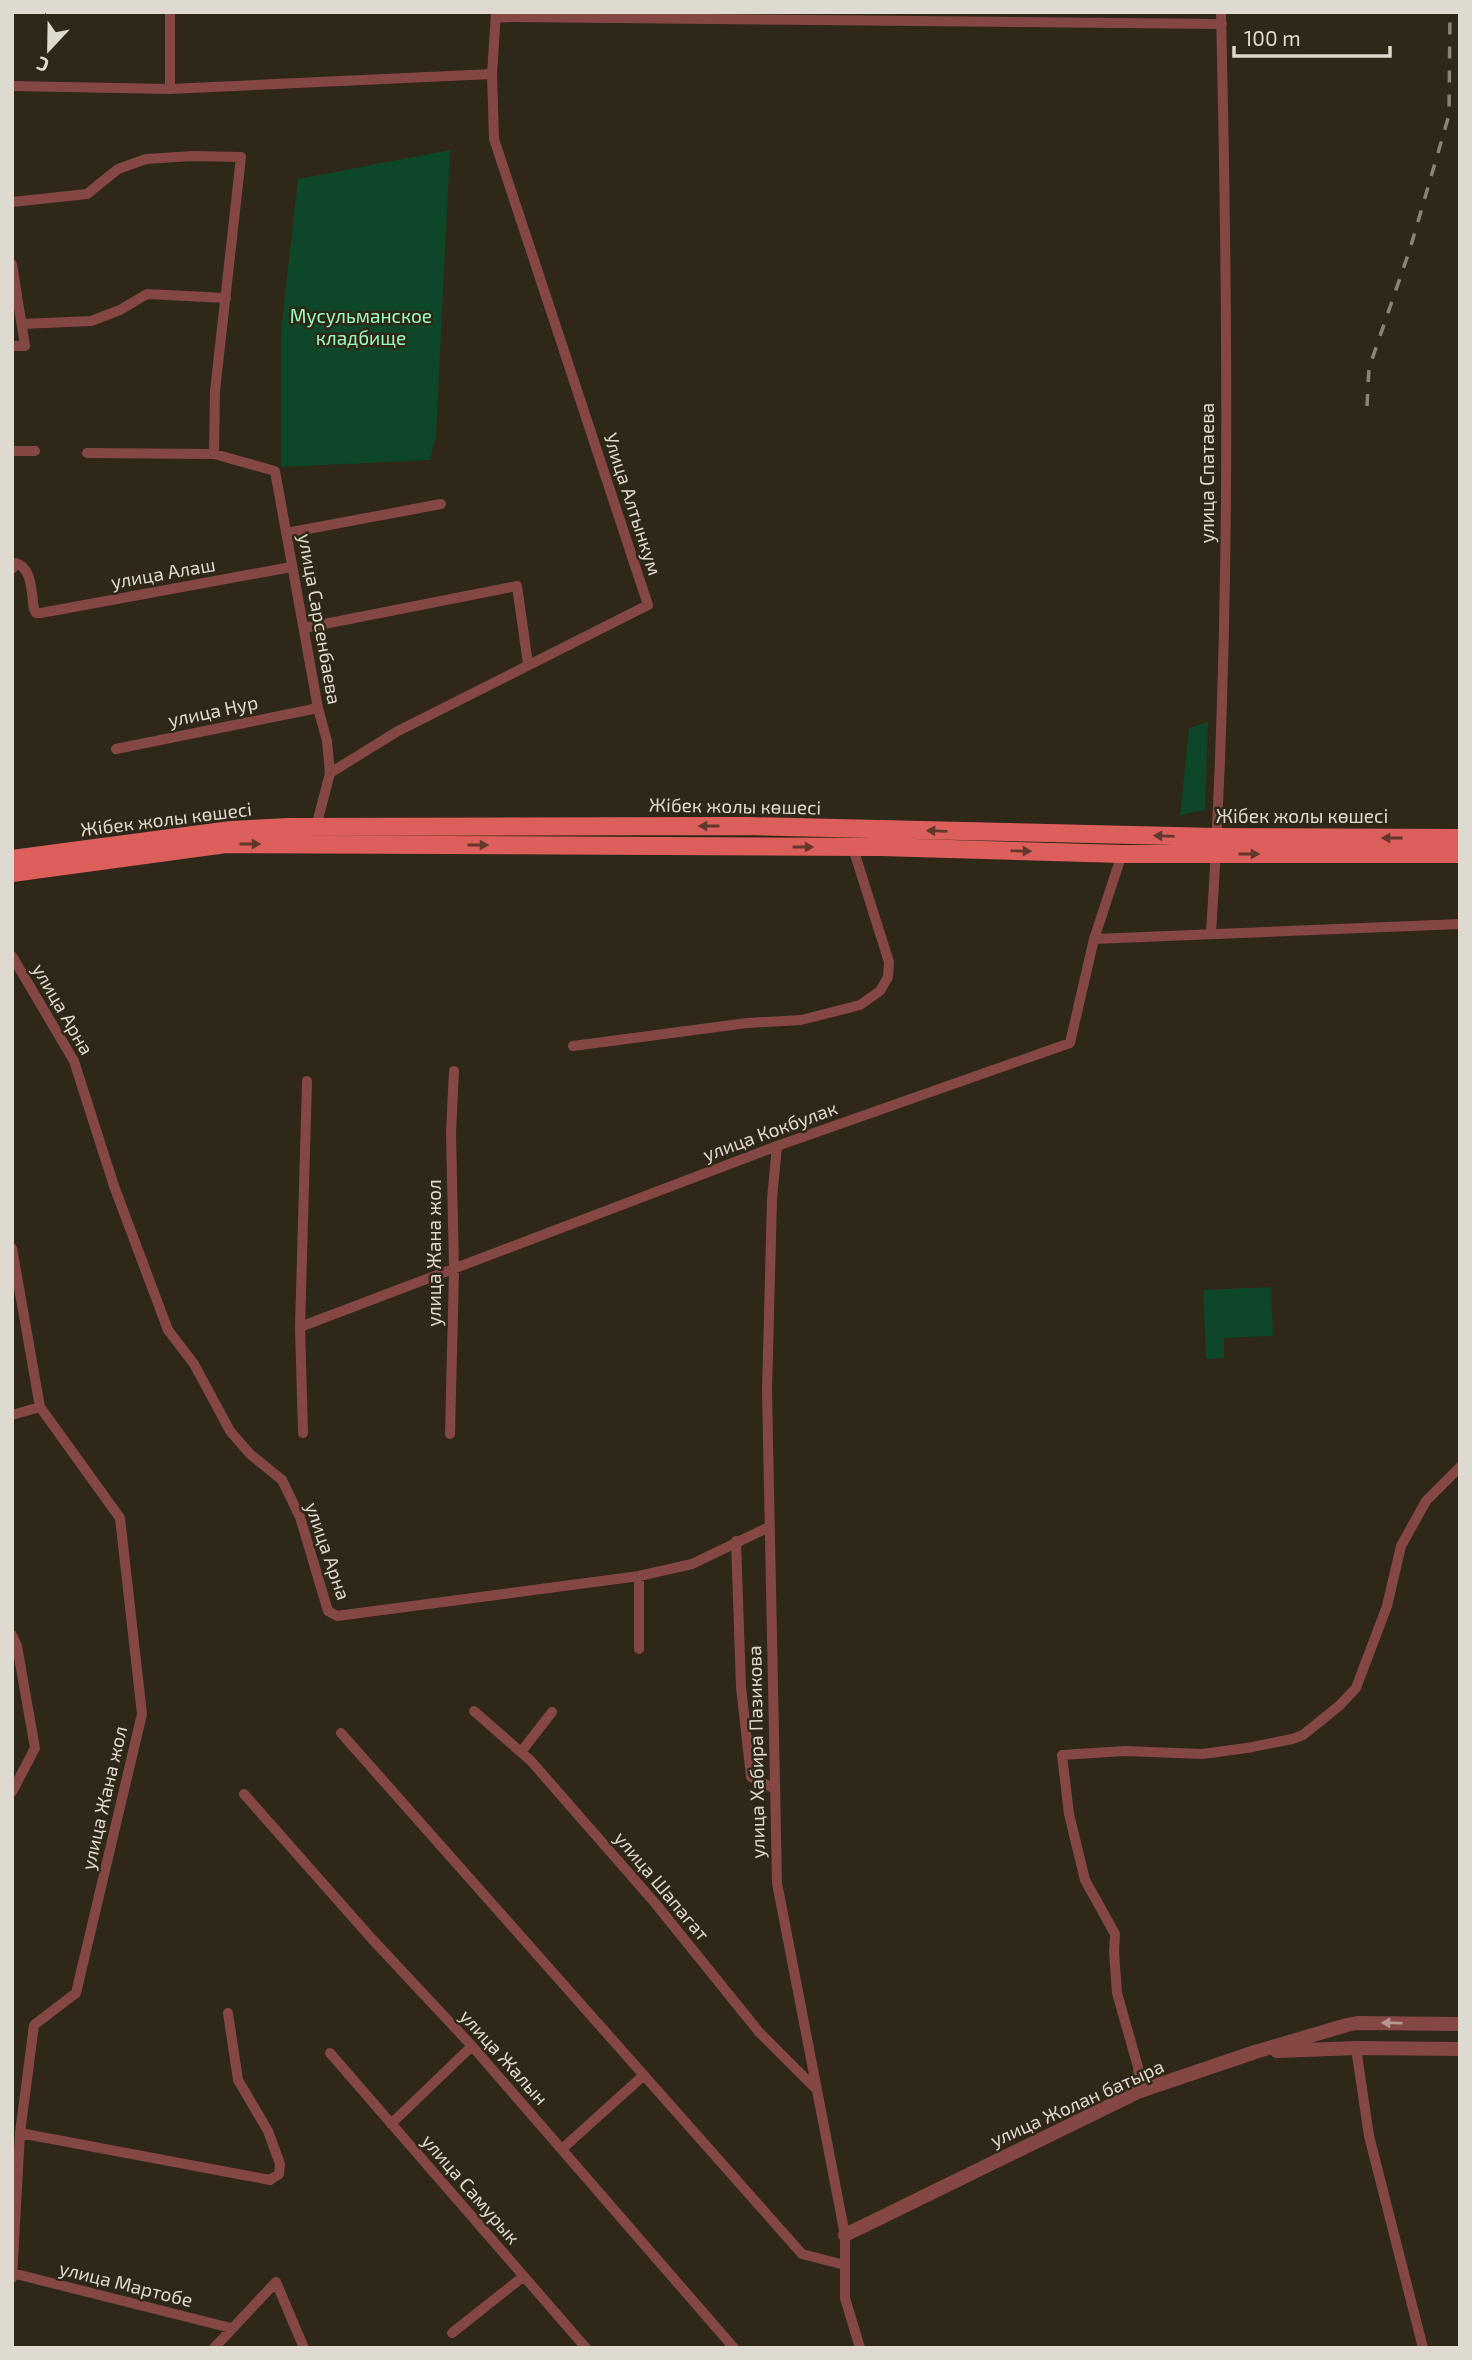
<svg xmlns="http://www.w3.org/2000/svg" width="1472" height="2360" viewBox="0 0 1472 2360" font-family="'Exo 2',sans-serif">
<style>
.green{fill:#0e462a}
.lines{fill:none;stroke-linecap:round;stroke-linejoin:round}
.minor{stroke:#844744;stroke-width:10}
.tertiary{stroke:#844744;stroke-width:14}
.primary{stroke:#dd5f5c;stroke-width:18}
.rail{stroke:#8a8376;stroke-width:3.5;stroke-dasharray:12 12;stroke-linecap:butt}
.oneway{fill:#63382c}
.oneway2{fill:#b69891}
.labels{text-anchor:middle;stroke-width:5;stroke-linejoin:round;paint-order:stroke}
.park-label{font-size:19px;fill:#99fcc0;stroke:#2f2717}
.street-label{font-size:19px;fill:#dfdad0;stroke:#2f2717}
</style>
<rect width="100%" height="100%" fill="#2f2717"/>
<path class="green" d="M 450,150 L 436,435 L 430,460 L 281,467 L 281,331 L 298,179 Z
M 1208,722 L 1205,810 L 1180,815 L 1189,728 Z
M 1271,1287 L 1273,1336 L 1224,1338 L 1224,1358 L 1206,1359 L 1203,1290 Z"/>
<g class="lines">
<path class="minor" d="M 496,17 L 1222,24
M 12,86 L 170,89 L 492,74
M 170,89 L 170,12
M 12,202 L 87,194 L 118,169 L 146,159 L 193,156 L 241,157 L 215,391 L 214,454
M 12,264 L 25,346 L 12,346
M 22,324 L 91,321 L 120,310 L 147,294 L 226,298
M 12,451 L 35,451
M 87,453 L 214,454 L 275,471 L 318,708 L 327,741 L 330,773
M 286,533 L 441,504
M 12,569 L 15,563 C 33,567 31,593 34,609 L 36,613 L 41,613 L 291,567
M 304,628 L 517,586 L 528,664
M 116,749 L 318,708
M 316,827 L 330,773 L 398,731 L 648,605 L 494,139 L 492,74 L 496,12
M 1211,933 C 1231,627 1228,319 1221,12
M 1094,939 L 1460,924
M 12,956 L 74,1061 L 114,1186 L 168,1330 L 194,1364 L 230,1431 L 250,1454 L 282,1480 L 300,1517 L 328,1611 L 337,1616 L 639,1576 L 692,1564 L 769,1527
M 573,1046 L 747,1023 L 801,1020 L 860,1005 L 880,991 L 888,977 L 889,962 L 853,848
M 777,1146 L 772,1199 L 767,1391 L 777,1883 L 845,2235 L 845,2298 L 860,2348
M 12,1248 L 40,1407 L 120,1518 L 142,1714 L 76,1993 L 34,2025 L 20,2133 L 12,2278
M 300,1327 L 777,1146 L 1070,1043 L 1094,939 L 1122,854
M 12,1415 L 40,1407
M 303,1433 L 300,1327 L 307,1081
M 450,1434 L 454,1270 L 451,1132 L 454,1071
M 736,1541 L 741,1687 L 751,1777 L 775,1789
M 12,1635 L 17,1646 L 35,1748 L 12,1792
M 639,1649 L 639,1576
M 474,1711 L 531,1761 L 655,1903 L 759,2032 L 816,2089
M 341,1733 L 802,2254 L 845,2265
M 521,1752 L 552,1712
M 244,1794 L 372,1939 L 472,2046 L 734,2348
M 1356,2048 L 1369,2136 L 1423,2348
M 330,2053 L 586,2348
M 1140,2091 L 1138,2067 L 1117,1993 L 1114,1952 L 1115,1934 L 1085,1880 L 1069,1814 L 1062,1755 L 1125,1751 L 1202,1754 L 1247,1748 L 1292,1739 L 1303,1735 L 1339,1706 L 1356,1688 L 1387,1606 L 1401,1546 L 1426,1501 L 1460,1467
M 391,2124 L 472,2046
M 20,2133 L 270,2180 L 279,2174 L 280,2164 L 268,2131 L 238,2080 L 228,2013
M 562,2149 L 644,2075
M 12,2273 L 231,2328
M 452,2333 L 524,2276
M 214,2348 L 276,2282 L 304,2348"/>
<path class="tertiary" d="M 1277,2051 L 1356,2048 L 1460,2049
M 845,2235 L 1140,2091 L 1255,2052 L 1347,2025 L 1357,2023 L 1460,2024"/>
<path class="primary" d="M 12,859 L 231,830 L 288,827 L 746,826 L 1217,837 L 1460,838
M 12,873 L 226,844 L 880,847 L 1122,854 L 1460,854"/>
<path class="rail" d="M 1367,406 L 1369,368 L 1410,249 L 1449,115 L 1450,12"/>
</g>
<defs><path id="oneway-solid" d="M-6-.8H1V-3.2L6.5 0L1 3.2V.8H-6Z" transform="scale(1.75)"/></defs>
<g class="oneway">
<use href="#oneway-solid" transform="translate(709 826) rotate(180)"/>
<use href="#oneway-solid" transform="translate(937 831) rotate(-178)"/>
<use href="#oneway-solid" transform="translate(1164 836) rotate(-178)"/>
<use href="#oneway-solid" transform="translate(1392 838) rotate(-180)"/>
<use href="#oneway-solid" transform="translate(250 844)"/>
<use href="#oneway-solid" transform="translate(478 845)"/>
<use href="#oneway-solid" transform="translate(803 847)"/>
<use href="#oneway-solid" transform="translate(1021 851) rotate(1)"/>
<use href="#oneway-solid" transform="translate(1249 854)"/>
</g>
<use class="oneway2" href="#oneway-solid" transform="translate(1392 2023) rotate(-179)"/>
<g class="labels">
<g class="park-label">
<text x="361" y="323">Мусульманское<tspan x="361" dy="22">кладбище</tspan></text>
</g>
<g class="street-label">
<text transform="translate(1207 473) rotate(-90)" y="7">улица Спатаева</text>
<text transform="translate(633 504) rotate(72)" y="7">Улица Алтынкум</text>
<text transform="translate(163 573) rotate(-10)" y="7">улица Алаш</text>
<text transform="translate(320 619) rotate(80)" y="7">улица Сарсенбаева</text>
<text transform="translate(213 711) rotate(-12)" y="7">улица Нур</text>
<text transform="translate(735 806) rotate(1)" y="7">Жібек жолы көшесі</text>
<text x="1302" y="823">Жібек жолы көшесі</text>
<text transform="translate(166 819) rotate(-7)" y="7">Жібек жолы көшесі</text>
<text transform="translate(63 1009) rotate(60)" y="7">улица Арна</text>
<text transform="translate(770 1131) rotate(-20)" y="7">улица Кокбулак</text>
<text transform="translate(434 1253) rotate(-90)" y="7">улица Жана жол</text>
<text transform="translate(328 1551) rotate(71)" y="7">улица Арна</text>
<text transform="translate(756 1752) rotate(-91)" y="7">улица Хабира Пазикова</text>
<text transform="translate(104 1798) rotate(-77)" y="7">улица Жана жол</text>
<text transform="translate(662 1886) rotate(50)" y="7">улица Шапагат</text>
<text transform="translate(504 2057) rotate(48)" y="7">улица Жалын</text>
<text transform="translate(1077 2103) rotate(-24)" y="7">улица Жолан батыра</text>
<text transform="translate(471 2189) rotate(49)" y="7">улица Самурык</text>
<text transform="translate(126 2284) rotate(14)" y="7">улица Мартобе</text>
</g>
</g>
<rect width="1472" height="2360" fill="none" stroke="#dfdad0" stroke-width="28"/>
<g transform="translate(49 49) rotate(202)" stroke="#2f2717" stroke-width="5" paint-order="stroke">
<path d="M0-5L12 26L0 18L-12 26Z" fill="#dfdad0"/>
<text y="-10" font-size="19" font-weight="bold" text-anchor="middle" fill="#dfdad0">С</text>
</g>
<path d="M1234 46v10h156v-10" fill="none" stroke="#dfdad0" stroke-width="3.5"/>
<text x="1244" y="46" font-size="21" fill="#dfdad0" stroke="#2f2717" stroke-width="5" paint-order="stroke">100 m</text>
</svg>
